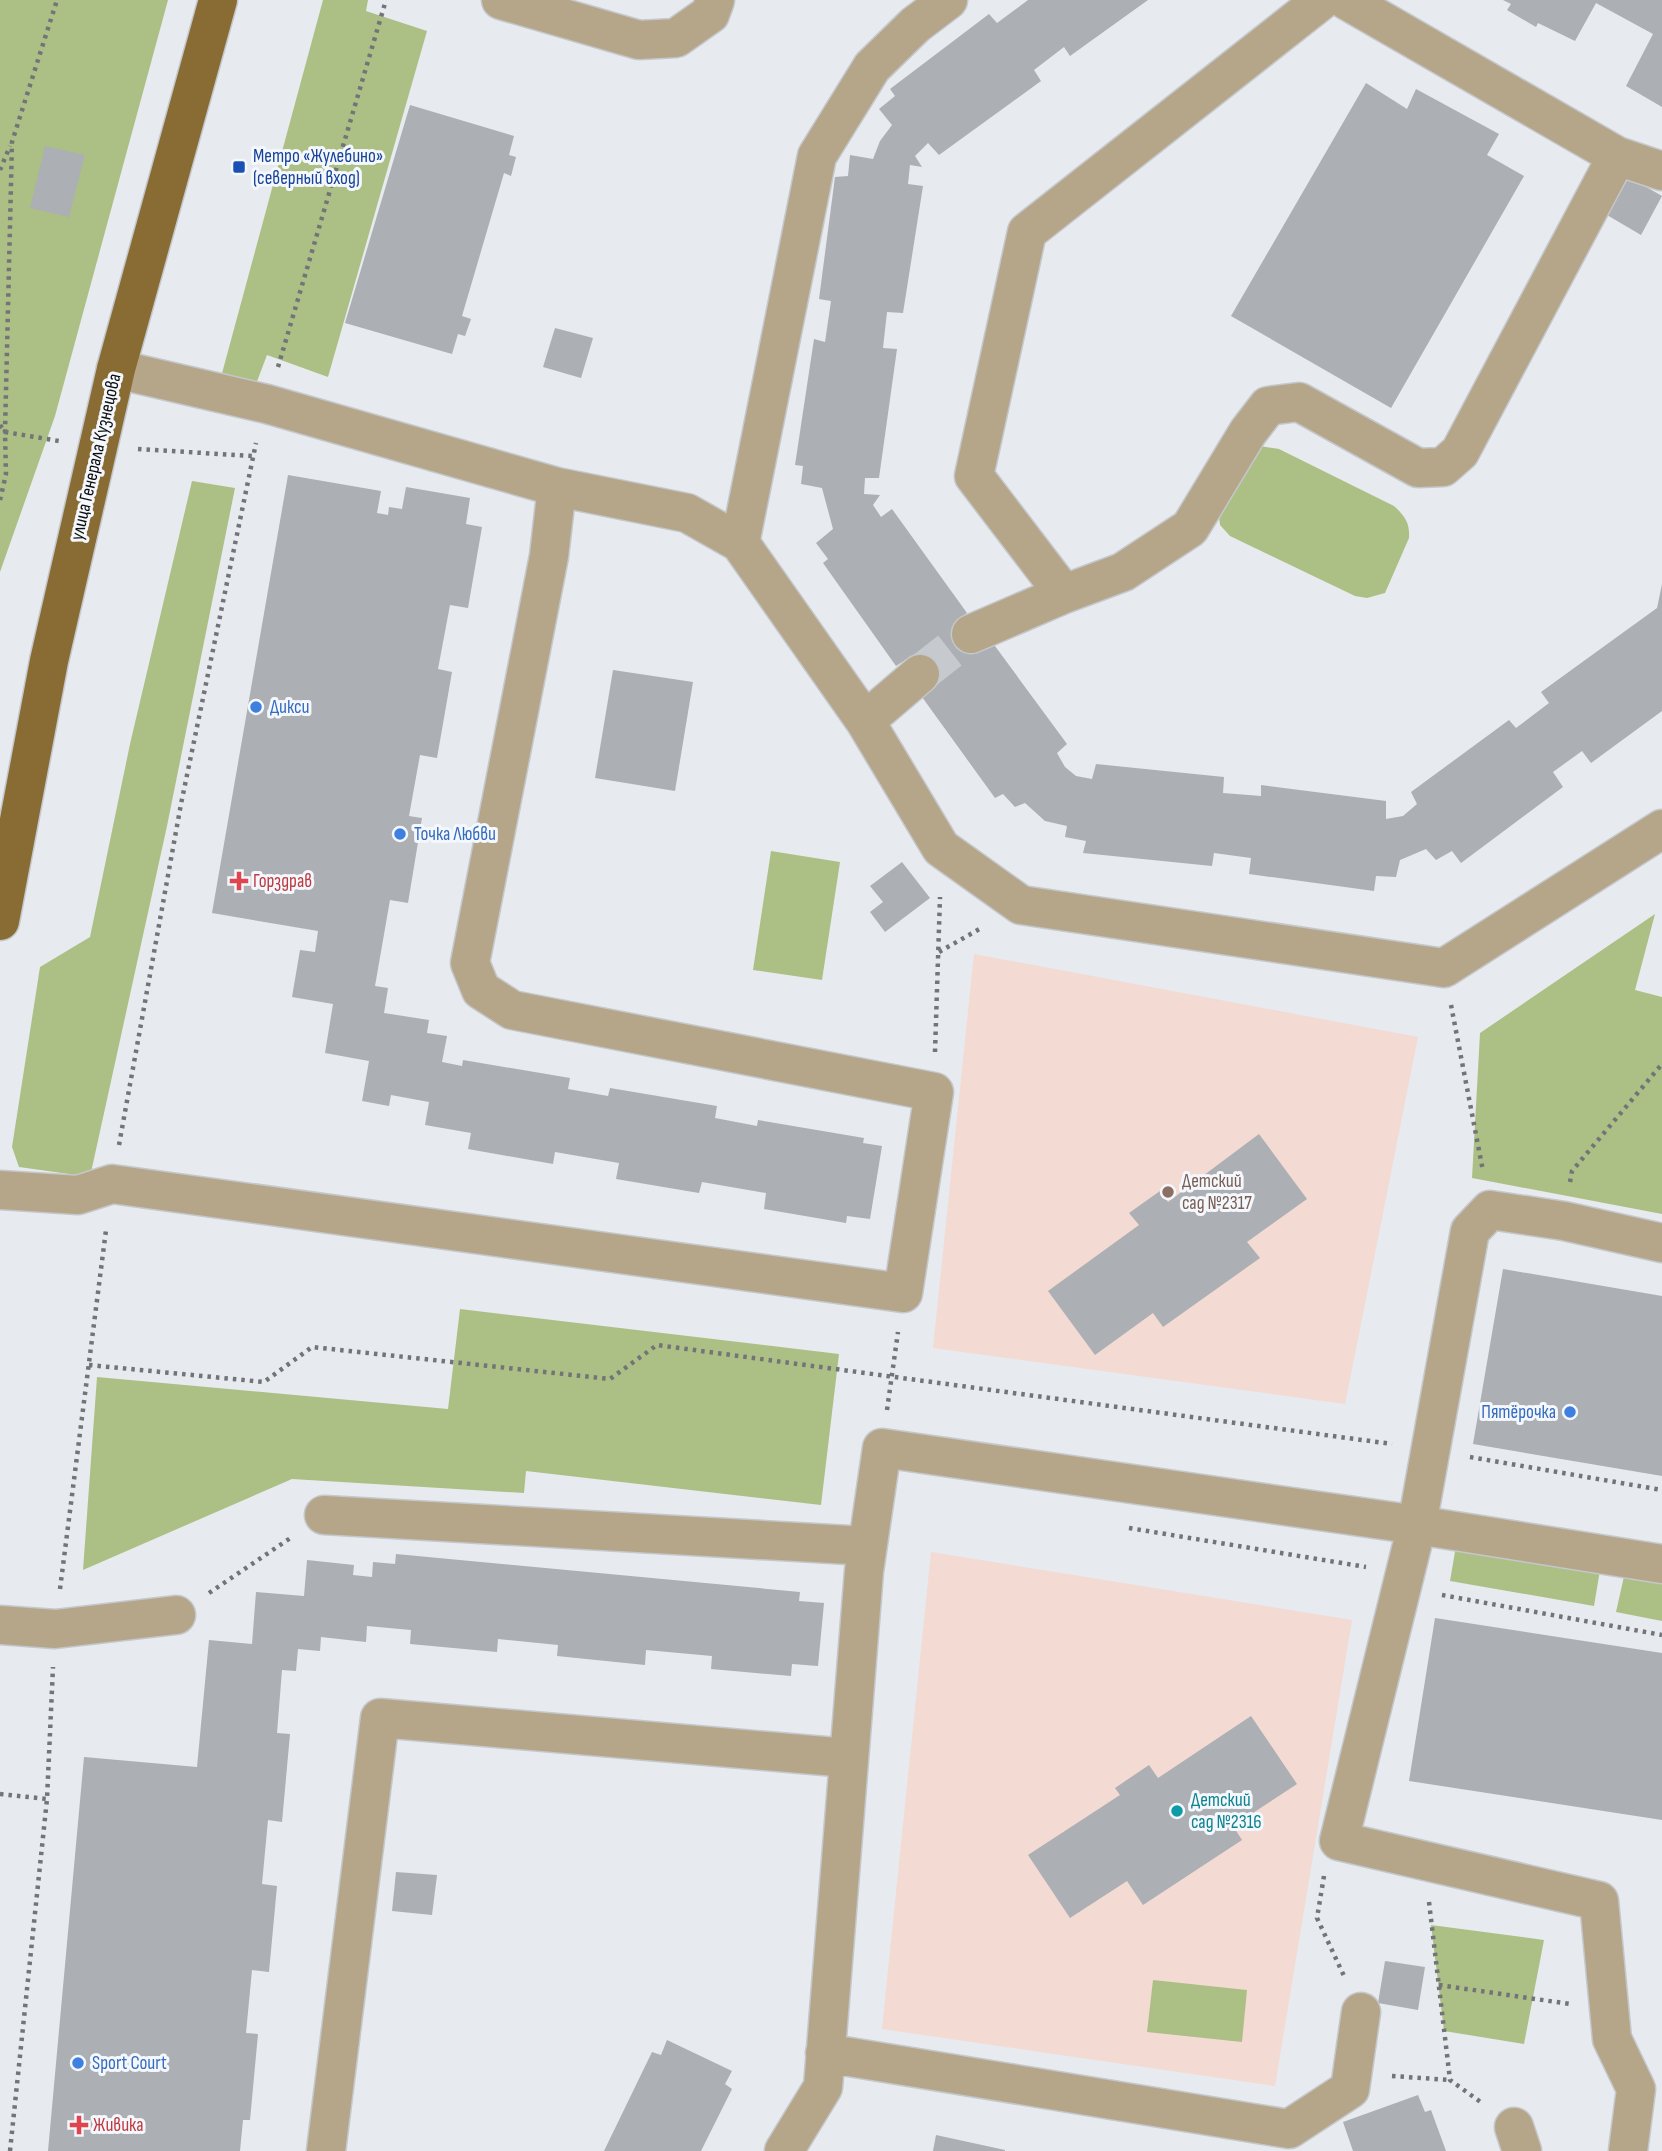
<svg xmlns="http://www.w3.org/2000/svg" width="1662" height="2151" font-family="'Sofia Sans Condensed',sans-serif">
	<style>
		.education { fill: #f3dad3 }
		.green { fill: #acc085 }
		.building { fill: #acafb3 }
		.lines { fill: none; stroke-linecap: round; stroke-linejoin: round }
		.minor-tunnel { stroke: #c6c9cd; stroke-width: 38; stroke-dasharray: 38 19; stroke-linecap: butt }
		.minor-casing { stroke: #c4c7cb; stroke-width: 41 }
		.major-casing { stroke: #c4c7cb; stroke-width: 41 }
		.path { stroke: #727477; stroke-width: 4.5; stroke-dasharray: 3.5 5; stroke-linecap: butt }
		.minor { stroke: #b6a689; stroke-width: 38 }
		.major { stroke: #896c33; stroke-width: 38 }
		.transit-dot { fill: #1a4fb4; stroke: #f4f7fc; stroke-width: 2.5 }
		.shop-dot { fill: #3f7fe0; stroke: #f4f7fc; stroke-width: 2.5 }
		.health-dot { fill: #e0444e; stroke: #f4f7fc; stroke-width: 2.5 }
		.education-dot { fill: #8d6e63; stroke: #f4f7fc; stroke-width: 2.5 }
		.culture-dot { fill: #0f9aa8; stroke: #f4f7fc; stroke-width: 2.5 }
		.labels { text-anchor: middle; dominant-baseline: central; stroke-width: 6; stroke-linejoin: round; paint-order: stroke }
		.transit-label { font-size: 19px; fill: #164399; stroke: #f4f7fc; text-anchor: start }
		.street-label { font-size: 19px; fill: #0c0d0f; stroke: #f4f7fc }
		.shop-label { font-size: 19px; fill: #366cbe; stroke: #f4f7fc; text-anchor: start }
		.health-label { font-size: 19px; fill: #be3a42; stroke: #f4f7fc; text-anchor: start }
		.education-label { font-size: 19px; fill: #785e54; stroke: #f4f7fc; text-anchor: start }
		.culture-label { font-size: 19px; fill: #0d838f; stroke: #f4f7fc; text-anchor: start }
	</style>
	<rect width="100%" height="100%" fill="#e7eaef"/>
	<path class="education" d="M974 954 1418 1037 1345 1404 933 1348Z
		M931 1552 1352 1620 1275 2086 882 2029Z"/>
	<path class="green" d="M0 0H168L55 416 0 572Z
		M323 0H368L366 11 427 31 328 377 267 355 256 384 221 377Z
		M1260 446 1279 449 1394 506C1405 516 1410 523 1409 538L1385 593 1367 598 1355 596 1230 536 1220 525 1219 517Z
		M192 481 235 488 167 826 90 1177 19 1167 12 1147 40 967 90 937 130 744Z
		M771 851 840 862 822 980 753 970Z
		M1655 914 1635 990 1662 997V1214L1472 1178 1480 1033Z
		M460 1309 839 1354 821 1505 526 1471 524 1493 292 1479 83 1570 97 1377 448 1409Z
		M1457 1540 1601 1564 1594 1606 1450 1581Z
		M1625 1572 1662 1579V1621L1616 1612Z
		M1431 1925 1544 1940 1524 2044 1444 2031Z
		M1153 1980 1247 1990 1242 2042 1147 2032Z"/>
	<path class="building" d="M1028 0H1148L1070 56 1064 47 1034 70 1041 81 939 155 928 143 915 156 922 167 910 165 908 184 923 186 903 313 887 312 883 348 897 349 879 478H865L864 494 880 495 873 505 881 517 892 509 967 613 958 620 980 651 992 642 1067 744 1057 753 1065 767 1076 776 1092 779 1096 764 1224 777 1223 793 1261 796V785L1386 801V819L1403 816 1417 804 1411 792 1509 720 1516 728 1549 703 1541 692 1657 608 1662 584V711L1591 763 1582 751 1553 772 1563 787 1461 863 1452 851 1436 860 1426 849 1400 860 1396 877 1376 876 1374 891 1249 874 1251 858 1214 853 1212 866 1083 853 1086 841 1065 837 1067 826 1045 821 1025 803 1015 807 1003 794 995 798 922 697 934 688 910 657 896 666 823 563 828 559 816 543 833 529 822 488 801 484 803 466 795 465 814 339 825 342 831 301 819 299 835 177 848 176 850 155 873 159 880 141 892 125 879 109 895 96 890 89 989 14 997 23Z
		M1503 0H1662V107L1626 86 1653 34 1596 3 1575 41 1538 23 1536 27 1507 10 1511 4Z
		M1366 83 1407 109 1416 89 1499 134 1487 155 1524 176 1391 408 1231 316Z
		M410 105 514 136 509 155 516 157 511 176 504 173 462 316 471 319 465 336 458 334 452 354 345 323Z
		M45 146 85 155 69 217 30 208Z
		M1629 177 1662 196 1641 235 1607 215Z
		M555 328 593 338 581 378 543 367Z
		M288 475 381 491 377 513 388 515 389 507 402 509 406 487 470 498 466 524 482 527 468 608 450 605 438 669 452 672 437 758 420 755 409 816 422 818 408 903 390 900 375 986 388 988 384 1013 429 1020 427 1033 447 1036 442 1062 462 1066 463 1060 570 1078 568 1089 608 1096 610 1088 717 1106 715 1118 757 1126 758 1120 864 1138 863 1143 882 1146 870 1219 847 1216 846 1223 764 1209 766 1193 702 1182 699 1193 616 1179 619 1163 555 1152 553 1164 468 1149 471 1133 425 1125 429 1102 391 1095 389 1106 362 1101 369 1061 325 1053 333 1004 292 997 300 950 315 952 318 931 212 913Z
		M613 670 693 682 675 791 595 778Z
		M902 862 930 898 885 932 870 912 883 902 870 886Z
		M1259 1134 1307 1199 1247 1242 1260 1258 1163 1327 1153 1313 1095 1355 1048 1291 1139 1225 1129 1213 1160 1191 1168 1202Z
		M1503 1269 1662 1296V1476L1473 1444Z
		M396 1554 800 1592 799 1601 824 1603 818 1666 792 1664 791 1676 711 1669 712 1656 646 1650 645 1665 557 1656 558 1645 498 1639 497 1652 410 1644 411 1630 367 1626 366 1642 321 1637 320 1651 298 1649 296 1671 282 1670 277 1733 290 1734 282 1822 268 1820 262 1884 277 1886 269 1972 252 1970 246 2033 258 2034 250 2120H243L240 2151H48L84 1757 197 1767 209 1640 252 1644 256 1592 304 1596 307 1560 354 1565 353 1575 372 1577 373 1562 395 1564Z
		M1435 1618 1662 1653V1820L1409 1781Z
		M1251 1716 1297 1784 1233 1826 1242 1840 1143 1905 1127 1881 1070 1918 1028 1855 1120 1795 1115 1788 1149 1765 1158 1778Z
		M396 1872 437 1875 432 1915 392 1911Z
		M1385 1961 1425 1967 1418 2010 1378 2003Z
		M667 2040 732 2071 725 2084 732 2089 701 2151H604L652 2052 661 2055Z
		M1418 2095 1425 2112 1431 2110 1446 2151H1353L1343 2122Z
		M936 2135 1005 2150V2151H933Z"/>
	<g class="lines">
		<path class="minor-tunnel" d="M920 674 971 634"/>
		<g class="minor-casing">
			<path id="minor" d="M501 0 639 40 676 38 710 14 715 0
				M1322 0 1027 232 974 476 1064 594 1123 572 1190 528 1248 432 1268 406 1299 402 1418 468 1443 467 1460 452 1617 156
				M1346 0 1617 156 1662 171
				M116 369 267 404 557 487 687 513 740 543 865 721 941 848 1021 905 1444 968 1662 829
				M740 543 817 156 872 67 915 25 948 0
				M971 634 1064 594
				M865 721 920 674
				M0 1190 78 1195 112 1184 903 1293 934 1092 512 1010 481 990 470 963 549 556 557 487
				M324 1515 867 1546
				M0 1625 55 1629 176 1615
				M825 2053 1289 2129 1350 2089 1361 2012
				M1514 2127 1522 2151
				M326 2151 380 1718 848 1758
				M784 2151 823 2087 864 1571 882 1448 1417 1525 1662 1564
				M1628 2151 1636 2089 1612 2039 1599 1901 1339 1841 1417 1525 1470 1231 1490 1210 1564 1221 1662 1243"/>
		</g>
		<g class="major-casing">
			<path id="major" d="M0 921 49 661 116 369 218 0"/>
		</g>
		<path class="path" d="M0 170 10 146
			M278 367 386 0
			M0 425 5 432 59 441
			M138 449 252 456
			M0 500 6 474 5 432 12 142 57 0
			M939 952 983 927
			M1451 1005 1483 1171
			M935 1052 940 897
			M119 1145 181 804 256 443
			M1570 1182 1572 1171 1662 1064
			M89 1365 264 1382 312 1347 610 1379 657 1345 1392 1444
			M887 1410 898 1332
			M1470 1457 1662 1490
			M1129 1528 1366 1567
			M60 1589 106 1230
			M209 1593 292 1537
			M1442 1595 1662 1635
			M0 1794 47 1799
			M1324 1876 1317 1918 1344 1976
			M1429 1902 1450 2080 1482 2103
			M1439 1985 1570 2004
			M1392 2076 1450 2080
			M10 2151 47 1799 53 1667"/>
		<use href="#minor" class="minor"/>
		<use href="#major" class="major"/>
	</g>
	<rect class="transit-dot" x="232" y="160" width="14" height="14" rx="3.5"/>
	<g class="shop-dot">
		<circle cx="256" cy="707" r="7"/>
		<circle cx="400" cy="834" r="7"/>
		<circle cx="1570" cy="1412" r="7"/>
		<circle cx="78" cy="2063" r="7"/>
	</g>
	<g class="health-dot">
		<path d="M235.5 870.5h7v7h7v7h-7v7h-7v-7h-7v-7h7z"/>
		<path d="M75.5 2114.5h7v7h7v7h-7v7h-7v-7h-7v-7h7z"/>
	</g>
	<circle class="education-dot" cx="1168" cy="1192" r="7"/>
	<circle class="culture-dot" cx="1177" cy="1811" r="7"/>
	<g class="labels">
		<g class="transit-label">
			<text x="253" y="156">Метро «Жулебино»<tspan x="253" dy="22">(северный вход)</tspan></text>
		</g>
		<g class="street-label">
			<text transform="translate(96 457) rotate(-77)">улица Генерала Кузнецова</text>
		</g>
		<g class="shop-label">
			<text x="270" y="707">Дикси</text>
			<text x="414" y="834">Точка Любви</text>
			<text x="1556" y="1412" text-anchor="end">Пятёрочка</text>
			<text x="92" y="2063">Sport Court</text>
		</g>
		<g class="health-label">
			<text x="253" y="881">Горздрав</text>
			<text x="93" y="2125">Живика</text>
		</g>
		<g class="education-label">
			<text x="1182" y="1181">Детский<tspan x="1182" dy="22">сад №2317</tspan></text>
		</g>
		<g class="culture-label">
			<text x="1191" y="1800">Детский<tspan x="1191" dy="22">сад №2316</tspan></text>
		</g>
	</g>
</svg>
